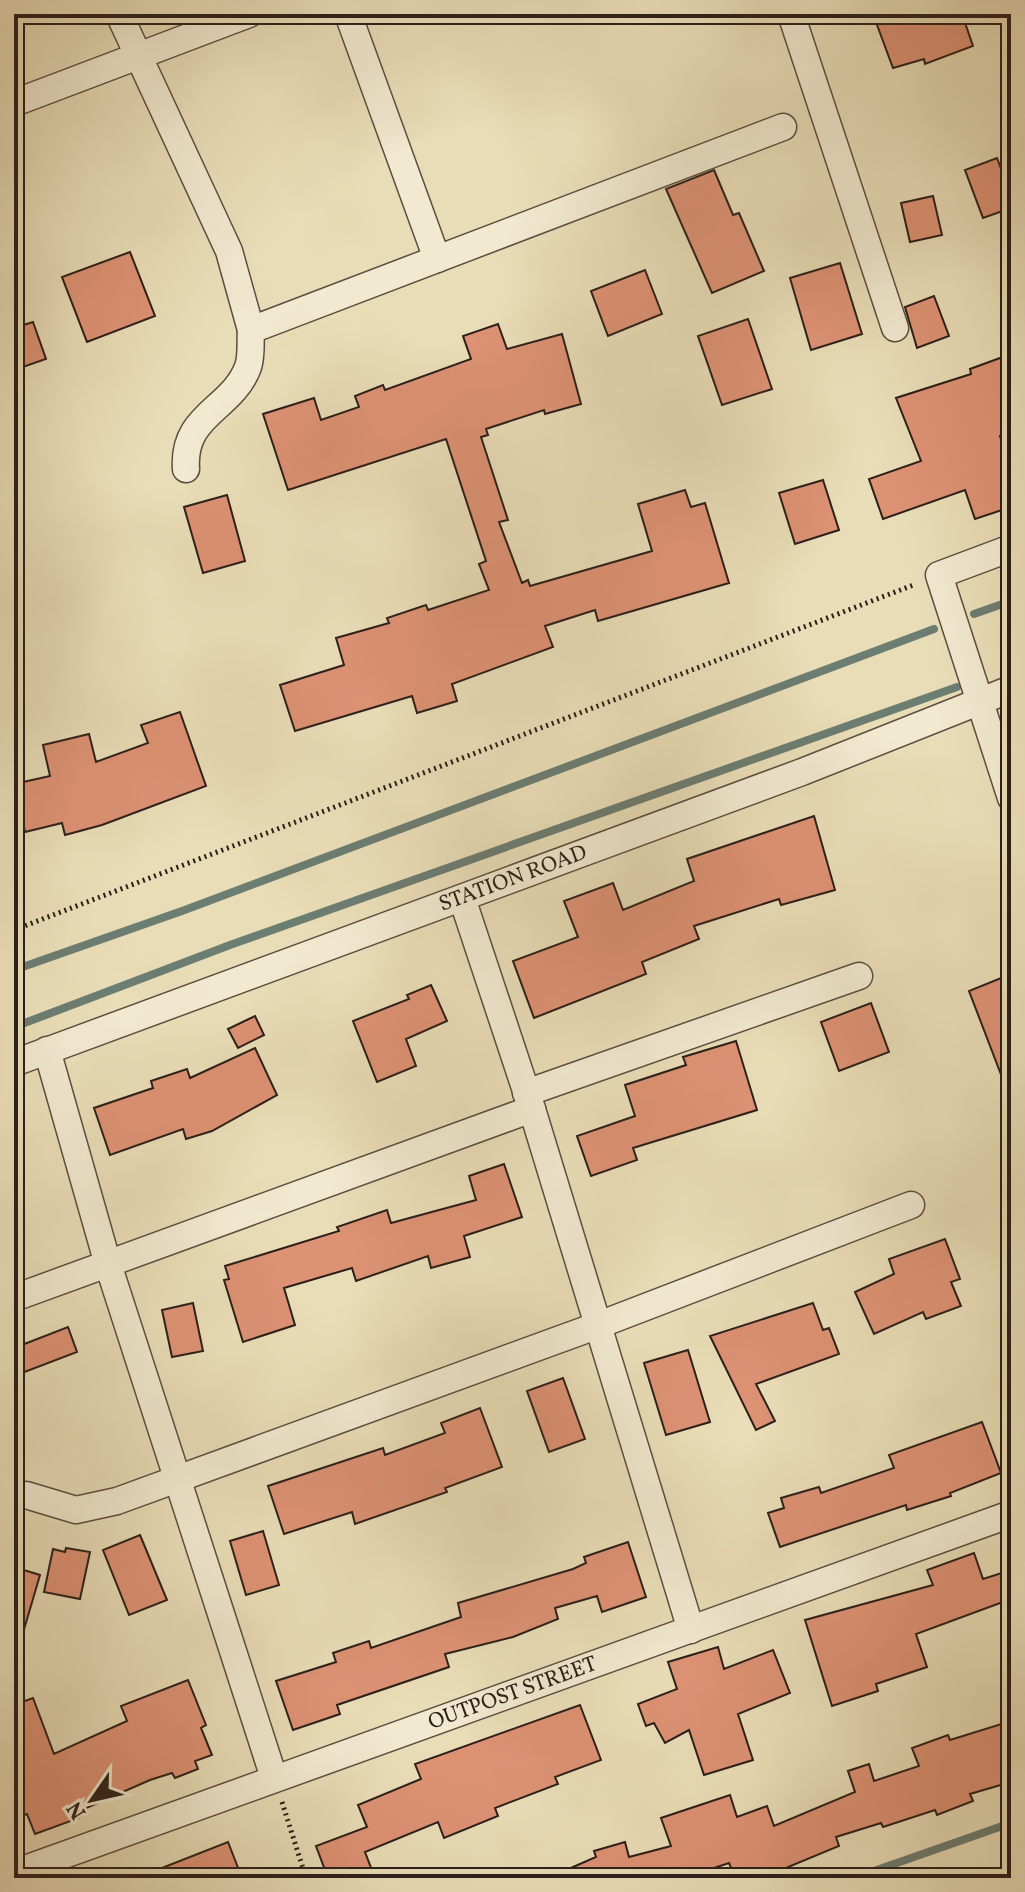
<svg xmlns="http://www.w3.org/2000/svg" width="1025" height="1892" font-family="Vollkorn,serif">
	<style>
		.lines { fill: none; stroke-linecap: round; stroke-linejoin: round }
		.stream { stroke: #6c7d72; stroke-width: 8 }
		.building { fill: #dd9274; stroke: #2c1f1a; stroke-width: 2 }
		.minor-casing { stroke: #5b4e41; stroke-width: 29 }
		.path { stroke: #2c1f1a; stroke-width: 5; stroke-dasharray: 2 4; stroke-linecap: butt }
		.minor { stroke: #f1e9d0; stroke-width: 26 }
		.labels { text-anchor: middle; dominant-baseline: central; stroke-width: 6; stroke-linejoin: round; paint-order: stroke }
		.street-label { font-size: 22px; fill: #2c1f1a; stroke: #f1e9d0 }
	</style>
	<rect width="100%" height="100%" fill="#e9ddb7"/>
	<filter id="stains"><feTurbulence type="fractalNoise" baseFrequency=".0025" numOctaves="4"/><feColorMatrix values="0 0 0 0 .2 0 0 0 0 .09 0 0 0 0 .02 0 0 0 .5 -.17"/></filter>
	<radialGradient id="worn" r=".72"><stop offset=".6" stop-color="#630" stop-opacity="0"/><stop offset="1" stop-color="#630" stop-opacity=".3"/></radialGradient>
	<g class="lines">
		<path class="stream" d="M974 614 1011 601
			M14 970 182 911 934 629
			M14 1027 230 945 957 687
			M854 1878 1011 1823"/>
	</g>
	<path class="building" d="M873 14H962L973 46 925 64 924 59 893 68Z
		M997 158 1011 195V208L983 218 965 170Z
		M714 170 733 215 739 213 764 271 712 293 666 189Z
		M933 196 942 235 910 242 901 203Z
		M130 252 155 316 87 342 62 277Z
		M840 263 862 334 811 350 790 278Z
		M645 270 662 314 608 336 591 291Z
		M934 296 949 336 917 348 905 307Z
		M748 319 772 389 722 405 698 336Z
		M33 322 46 359 14 370V328Z
		M498 324 507 349 562 334 581 404 545 414 544 410 486 429 488 435 481 437 508 520 499 522 522 583 528 580 530 586 652 551 638 504 685 490 691 507 705 503 729 583 598 621 595 610 545 626 553 647 452 684 457 701 417 713 412 696 295 731 280 685 344 665 336 638 389 623 387 618 426 605 428 610 489 590 479 564 486 561 446 439 288 490 263 414 314 398 321 420 359 407 355 396 383 385 385 390 471 359 463 336Z
		M1011 354V433L1000 436 1011 469V507L975 519 965 490 883 519 869 479 921 461 896 398 971 374 970 369Z
		M823 480 839 530 795 544 779 493Z
		M227 495 245 561 203 573 184 507Z
		M180 712 206 786 102 825 65 835 62 823 25 832 14 784 50 776 43 745 89 734 96 762 148 743 141 725Z
		M814 816 835 890 781 905 779 899 694 926 699 939 642 962 646 974 534 1018 513 961 578 937 564 901 613 883 623 910 694 881 687 859Z
		M1011 974V1098H1010L969 991Z
		M431 985 447 1021 406 1039 416 1066 377 1082 353 1021 409 999 407 995Z
		M871 1003 889 1052 839 1071 821 1022Z
		M255 1016 264 1035 238 1048 228 1029Z
		M736 1041 757 1110 633 1148 637 1160 591 1176 577 1136 635 1116 625 1085 686 1065 683 1057Z
		M255 1048 277 1095 212 1131 186 1139 183 1129 110 1155 94 1108 153 1088 151 1081 187 1069 190 1078Z
		M504 1164 522 1217 464 1236 470 1257 431 1268 428 1256 356 1281 352 1268 284 1288 295 1325 243 1342 224 1280 229 1279 225 1266 339 1231 337 1227 387 1210 391 1223 476 1200 469 1176Z
		M945 1239 960 1279 951 1282 961 1306 926 1319 923 1312 874 1334 855 1292 894 1274 889 1259Z
		M193 1303 203 1351 172 1357 162 1310Z
		M813 1303 823 1330 829 1328 839 1354 756 1384 775 1421 756 1430 710 1336Z
		M68 1327 77 1352 14 1376V1348Z
		M688 1350 710 1422 666 1435 644 1363Z
		M563 1378 585 1439 549 1452 527 1391Z
		M480 1408 502 1467 445 1488 447 1492 355 1524 352 1512 284 1534 268 1486 383 1448 385 1455 445 1433 441 1423Z
		M982 1422 1001 1473 950 1493 951 1496 907 1510 906 1505 780 1547 768 1513 784 1508 781 1498 819 1487 821 1493 894 1468 889 1455Z
		M263 1531 279 1585 246 1595 230 1541Z
		M140 1535 167 1600 129 1615 103 1550Z
		M628 1542 646 1597 602 1612 597 1596 555 1608 558 1619 513 1637 445 1654 449 1667 337 1705 340 1714 293 1730 276 1681 336 1662 333 1653 369 1641 371 1648 461 1617 458 1603 573 1569 586 1563 584 1557Z
		M66 1548 90 1552 80 1599 44 1592 53 1549 65 1552Z
		M974 1553 983 1579 1011 1570V1599L916 1634 927 1667 876 1684 878 1691 832 1706 805 1620 933 1585 927 1570Z
		M14 1567 40 1575 20 1643 14 1642Z
		M718 1647 724 1669 773 1650 790 1693 738 1714 753 1760 704 1775 689 1730 665 1743 654 1723 646 1726 638 1704 677 1689 668 1662Z
		M188 1680 206 1725 201 1728 212 1755 195 1761 198 1769 175 1778 172 1773 150 1780 77 1812 79 1818 35 1834 27 1814 14 1819V1705L33 1698 54 1754 127 1721 121 1706Z
		M580 1705 601 1760 555 1777 558 1784 495 1808 498 1816 444 1838 438 1822 365 1852 375 1878H328L316 1846 367 1827 358 1805 421 1779 415 1764Z
		M1011 1721V1782L970 1794 973 1801 937 1815 935 1810 883 1827 881 1823 836 1837 839 1846 788 1867 791 1874 778 1878H735L729 1863 684 1878 678 1868 642 1878H548L596 1857 594 1851 625 1842 629 1857 671 1846 661 1818 730 1795 737 1817 767 1806 774 1826 855 1792 848 1771 869 1764 874 1781 919 1766 912 1748 948 1735 950 1740Z
		M228 1842 242 1878H139V1877Z"/>
	<g class="lines">
		<g class="minor-casing">
			<g id="minor">
				<path d="M119 14 229 251 251 330"/>
				<path d="M348 14 437 259"/>
				<path d="M791 14 895 328"/>
				<path d="M14 103 249 14"/>
				<path d="M186 469C182 414 232 410 248 367 252 356 250 341 251 330L783 127"/>
				<path d="M1011 548 939 575 1011 798"/>
				<path d="M462 898 532 1109 691 1630"/>
				<path d="M47 1050 107 1261 274 1778"/>
				<path id="s1" d="M14 1063 802 772 1011 689"/>
				<path d="M526 1093 859 976"/>
				<path d="M14 1298 532 1109"/>
				<path d="M26 1495 76 1510 117 1501 596 1326 911 1205"/>
				<path id="s2" d="M14 1873 1011 1514"/>
			</g>
		</g>
		<path class="path" d="M14 930 916 584
			M282 1802 306 1878"/>
		<use href="#minor" class="minor"/>
	</g>
	<g class="labels">
		<g class="street-label">
			<text stroke="none"><textPath href="#s1" startOffset="532">STATION ROAD</textPath></text>
			<text stroke="none"><textPath href="#s2" startOffset="530">OUTPOST STREET</textPath></text>
		</g>
	</g>
	<rect width="1025" height="1892" fill="none" stroke="#e9ddb7" stroke-width="48"/>
	<rect x="16" y="16" width="993" height="1860" fill="none" stroke="#2c1f1a" stroke-width="4"/>
	<rect x="24" y="24" width="977" height="1844" fill="none" stroke="#2c1f1a" stroke-width="2"/>
	<g transform="translate(92 1800) rotate(236)" stroke="#f1e9d0" stroke-width="6" paint-order="stroke">
	<path d="M0-6L14 30L0 20L-14 30Z" fill="#2c1f1a"/>
	<text y="-12" font-size="22" font-weight="bold" text-anchor="middle" fill="#2c1f1a">N</text>
	</g>
	<rect width="100%" height="100%" filter="url(#stains)"/>
	<rect width="100%" height="100%" fill="url(#worn)"/>
</svg>
